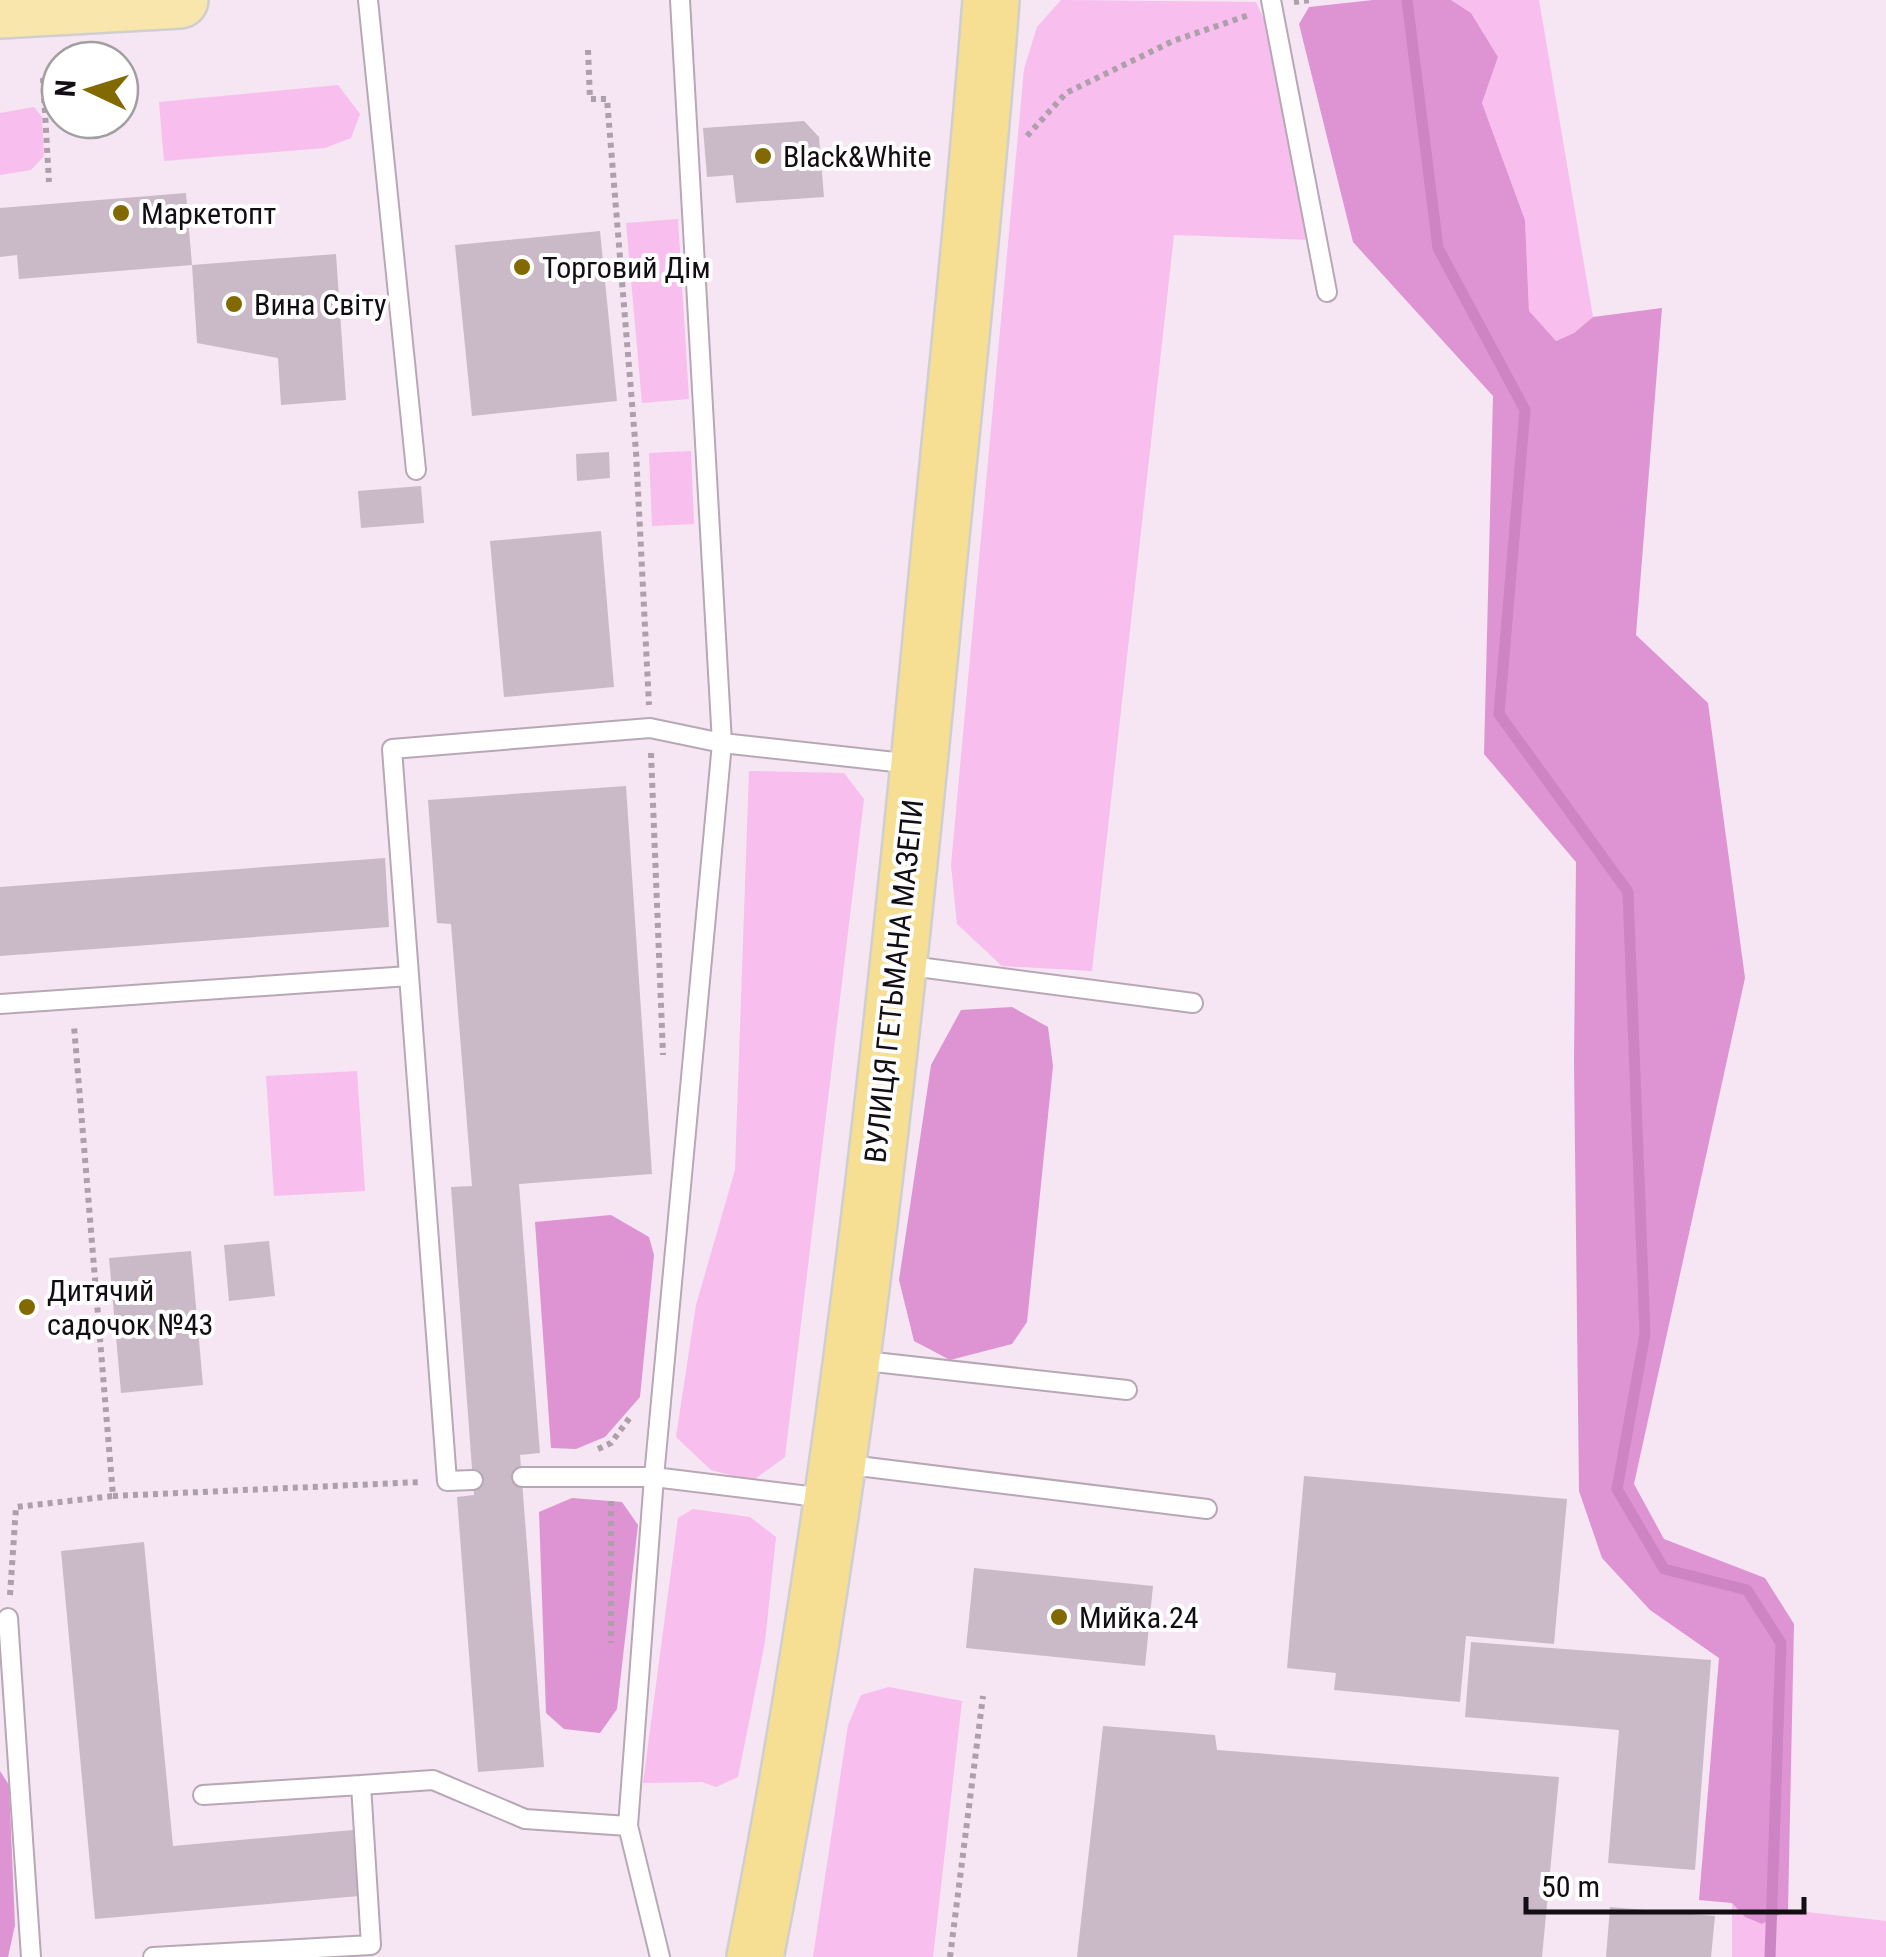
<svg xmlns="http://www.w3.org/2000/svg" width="1886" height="1957" font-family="'Roboto Condensed',sans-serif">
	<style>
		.green { fill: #f7beee }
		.forest { fill: #de93d3 }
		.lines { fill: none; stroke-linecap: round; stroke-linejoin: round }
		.stream { stroke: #cd84c3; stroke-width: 11 }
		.building { fill: #cab9c7 }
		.service-casing { stroke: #b8a8b5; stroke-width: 22 }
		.primary-casing { stroke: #d0cfd0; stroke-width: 60 }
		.trunk-casing { stroke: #d0cfd0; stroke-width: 60 }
		.path { stroke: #ada0ab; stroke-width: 6; stroke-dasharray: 5 5; stroke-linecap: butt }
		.service { stroke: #fff; stroke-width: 18 }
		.primary { stroke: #f8e6ad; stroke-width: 55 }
		.trunk { stroke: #f6de92; stroke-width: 55 }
		.poi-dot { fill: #826901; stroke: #fff; stroke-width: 4 }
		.labels { text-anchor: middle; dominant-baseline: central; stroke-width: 8; stroke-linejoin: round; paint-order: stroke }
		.poi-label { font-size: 30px; fill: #130e13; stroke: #fff; text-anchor: start }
		.street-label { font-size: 30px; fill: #130e13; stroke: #fff }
	</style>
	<rect width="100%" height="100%" fill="#f6e5f3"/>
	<path class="green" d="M1061 0 1256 2 1266 24 1312 240 1174 235 1092 971 1002 966 957 924 951 865 1024 69 1037 27Z
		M1451 0H1539L1593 317 1574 333 1556 341 1529 312 1525 220 1482 103 1498 57 1471 13Z
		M338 85 360 114 351 138 325 148 164 161 159 102Z
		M34 107 42 117 44 156 31 170 0 175V113Z
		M678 219 689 399 642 403 626 223Z
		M691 451 694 524 652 526 649 453Z
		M749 771 844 773 864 799 785 1457 752 1481 711 1470 676 1437 696 1305 735 1170Z
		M357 1071 365 1191 274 1196 266 1076Z
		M693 1509 750 1517 776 1537 765 1642 738 1777 716 1787 702 1782 643 1783 678 1518Z
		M889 1687 962 1701 933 1957H813L848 1725 861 1695Z
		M1732 1903 1745 1917 1762 1924 1788 1910 1886 1921V1957H1732Z"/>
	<path class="forest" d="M1373 0H1451L1471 13 1498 57 1482 103 1525 220 1529 311 1556 341 1574 333 1593 317 1662 308 1636 635 1708 703 1745 978 1634 1484 1664 1539 1765 1578 1794 1624 1788 1910 1762 1924 1745 1917 1732 1903 1699 1900 1719 1658 1650 1610 1602 1558 1579 1491 1574 1062 1576 862 1484 754 1493 396 1353 242 1299 24 1309 7Z
		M1012 1007 1048 1027 1053 1066 1027 1322 1012 1344 950 1360 914 1341 899 1280 931 1065 961 1010Z
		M611 1215 649 1237 654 1255 640 1397 605 1437 576 1449 551 1448 535 1222Z
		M572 1498 622 1502 638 1525 617 1709 600 1733 564 1729 546 1713 539 1512Z
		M0 1771 9 1785 15 1925 8 1957H0Z"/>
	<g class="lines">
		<path class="stream" d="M1407 0 1438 248 1525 410 1499 714 1628 892 1645 1334 1617 1489 1664 1569 1747 1590 1781 1643 1770 1957"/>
	</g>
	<path class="building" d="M804 121 819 137 824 197 736 203 733 175 707 177 703 128Z
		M186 193 192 265 19 279 17 255 0 257V208Z
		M600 231 617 401 472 416 455 245Z
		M336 254 346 400 281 405 278 358 197 343 192 265Z
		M609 452 610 478 577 481 576 454Z
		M421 486 424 523 361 528 358 491Z
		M601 531 614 687 504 697 490 541Z
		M626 786 652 1174 519 1184 540 1453 520 1455 544 1767 478 1772 457 1497 474 1495 451 1187 472 1186 451 924 437 923 428 800Z
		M385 858 389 927 0 956V887Z
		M269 1241 275 1296 229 1301 224 1245Z
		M191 1251 203 1385 121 1393 109 1258Z
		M1304 1476 1567 1499 1554 1644 1466 1636 1460 1702 1334 1690 1336 1673 1287 1668Z
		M144 1542 173 1846 353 1830 359 1896 95 1919 61 1551Z
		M974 1568 1153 1586 1145 1666 966 1648Z
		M1471 1642 1711 1660 1695 1870 1608 1863 1619 1730 1465 1717Z
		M1103 1726 1215 1735 1217 1750 1559 1777 1542 1957H1077Z
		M1610 1907 1715 1916 1711 1957H1606Z"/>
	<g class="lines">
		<g class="service-casing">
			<path id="service" d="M368 0 416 470
				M1271 0 1327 292
				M903 965 1193 1003
				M0 1004 409 976
				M856 1360 1127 1390
				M842 1464 1207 1509
				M522 1477H654L825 1498
				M473 1480 447 1481 392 749 650 728 722 743 913 764
				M8 1618 31 1957
				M361 1785 433 1780 525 1819 628 1826
				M153 1957 371 1945 361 1785 203 1795
				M660 1957 628 1826 654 1477 722 743 680 0"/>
		</g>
		<g class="primary-casing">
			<path id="primary" d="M0 10 180 0"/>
		</g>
		<g class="trunk-casing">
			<path id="trunk" d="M755 1957C840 1526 888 1088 930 651 950 434 975 217 991 0"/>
		</g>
		<path class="path" d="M1294 2 1311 0
			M588 50 590 99H607L636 452 649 705
			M43 78 49 182
			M1027 136 1066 93 1173 41 1249 15
			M651 753 663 1055
			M598 1449 611 1443 631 1416
			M113 1496 421 1482
			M611 1501V1643
			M10 1595 16 1507 113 1496 74 1026
			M950 1957 983 1696"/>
		<use href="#service" class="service"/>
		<use href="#primary" class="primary"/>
		<use href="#trunk" class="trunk"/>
	</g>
	<g class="poi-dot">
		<circle cx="763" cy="156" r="10"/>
		<circle cx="121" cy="213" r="10"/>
		<circle cx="522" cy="267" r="10"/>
		<circle cx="234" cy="304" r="10"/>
		<circle cx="27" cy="1307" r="10"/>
		<circle cx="1059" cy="1617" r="10"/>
	</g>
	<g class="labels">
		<g class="poi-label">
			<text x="783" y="156">Black&amp;White</text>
			<text x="141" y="213">Маркетопт</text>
			<text x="542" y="267">Торговий Дім</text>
			<text x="254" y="304">Вина Світу</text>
			<text x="47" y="1290">Дитячий<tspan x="47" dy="34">садочок №43</tspan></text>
			<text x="1079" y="1617">Мийка.24</text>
		</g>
		<g class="street-label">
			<text transform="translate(894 981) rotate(-84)">ВУЛИЦЯ ГЕТЬМАНА МАЗЕПИ</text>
		</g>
	</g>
	<g transform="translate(90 90) rotate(274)"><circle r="48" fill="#ffffff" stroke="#a19fa1" stroke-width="2.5"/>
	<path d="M0-8L18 38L0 25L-18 38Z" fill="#826901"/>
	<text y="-15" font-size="28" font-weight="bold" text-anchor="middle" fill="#130e13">N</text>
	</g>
	<path d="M1526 1897v15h278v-15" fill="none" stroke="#130e13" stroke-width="5"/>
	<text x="1541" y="1897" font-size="30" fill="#130e13" stroke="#ffffff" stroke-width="8" paint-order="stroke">50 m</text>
</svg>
